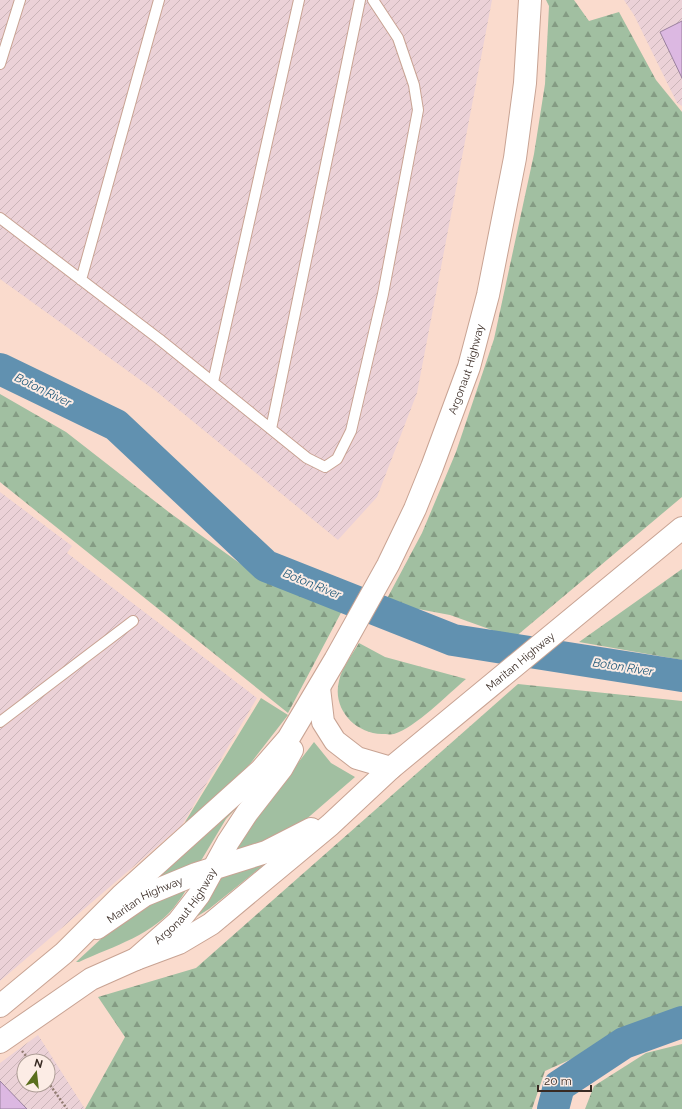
<svg xmlns="http://www.w3.org/2000/svg" width="682" height="1109" font-family="Raleway,sans-serif">
	<style>
		.industrial { fill: url(#industrial-furrows); fill-rule: evenodd }
		.grass { fill: #a1bfa1 }
		.forest { fill: url(#forest-firs) }
		.lines { fill: none; stroke-linecap: round; stroke-linejoin: round }
		.river { stroke: #6191b0; stroke-width: 32 }
		.building { fill: #dcb8e2; stroke: #9a819e }
		.lane-casing { stroke: #c8a393; stroke-width: 12 }
		.secondary-casing { stroke: #c8a393; stroke-width: 24 }
		.primary-casing { stroke: #c8a393; stroke-width: 24 }
		.path { stroke: #937d73; stroke-width: 2.5; stroke-dasharray: 2 2; stroke-linecap: butt }
		.lane { stroke: #fff; stroke-width: 10 }
		.secondary { stroke: #fff; stroke-width: 22 }
		.primary { stroke: #fff; stroke-width: 22 }
		.labels { text-anchor: middle; dominant-baseline: central; stroke-width: 4; stroke-linejoin: round; paint-order: stroke }
		.street-label { font-size: 11px; fill: #382a23; stroke: #fcece5 }
		.water-label { font-size: 12px; font-style: italic; fill: #1e5979; stroke: #fcece5 }
	</style>
	<defs>
		<pattern id="industrial-furrows" width="10" height="10" patternUnits="userSpaceOnUse"><rect width="10" height="10" fill="#ebd1d7"/><path d="M-1 1l2-2M0 10L10 0M9 11l2-2" fill="none" stroke="#cab4b8"/></pattern>
		<pattern id="forest-firs" width="22" height="20" patternUnits="userSpaceOnUse"><rect width="22" height="20" fill="#a1bfa1"/><path d="M5 1l3.5 6h-7zM16 11l3.5 6h-7z" fill="#849b83"/></pattern>
	</defs>
	<rect width="100%" height="100%" fill="#fadbcd"/>
	<path class="industrial" d="M0 0H492L417 393 377 497 338 540 157 392 0 279Z
		M624 0H682V106L677 103 634 15Z
		M0 492 72 546 67 553 257 698 182 825 0 981Z
		M38 1035 85 1109H0V1063ZM24 1061H48V1085H24Z"/>
	<path class="grass" d="M261 698 288 715 250 764 191 820 185 822Z
		M314 742 331 763 355 777 303 822 272 840 229 853Z
		M247 797 226 819 199 864 140 887Z
		M286 847 209 909 180 927 218 874Z
		M191 881C187 888 183 896 178 902 155 935 113 946 79 962H76L129 913Z"/>
	<path class="forest" d="M546 0H574L589 21 619 12 656 80 682 112V497L514 638 450 615 418 609 382 608 422 533 456 452 494 339 534 154 545 84 549 6Z
		M0 394 66 432 170 513 245 567 343 609 288 713 0 482Z
		M682 569V660L579 642Z
		M359 643 385 657 466 679C448 694 415 728 394 734 390 735 385 734 382 734 354 733 332 708 339 681 342 667 352 655 359 643Z
		M518 684 682 701V1009L545 1071 532 1109H85L125 1037 98 997 196 968Z
		M682 1044V1109H585L594 1086 646 1053Z"/>
	<g class="lines">
		<path class="river" d="M0 369 116 425 266 566 453 640 682 676
			M553 1109 559 1086 624 1043 682 1022"/>
	</g>
	<path class="building" d="M682 21V78L660 32Z
		M0 1081 27 1109H0Z"/>
	<g class="lines">
		<g class="lane-casing">
			<path id="lane" d="M0 64 20 0
				M0 218 159 339 307 458 325 467 337 459 351 431 383 294 418 110 414 85 398 38 373 0
				M81 280 159 0
				M213 382 299 0
				M271 429 360 0
				M0 722 133 621"/>
		</g>
		<g class="secondary-casing">
			<g id="secondary">
				<path id="s1" d="M97 928 145 895 196 874 266 852 311 829"/>
				<path id="s2" d="M136 959 179 943 211 924 330 825 391 768 682 528"/>
			</g>
		</g>
		<g class="primary-casing">
			<g id="primary">
				<path d="M319 688 323 722 335 741 357 758 391 768"/>
				<path id="s3" d="M0 1006 64 953 121 896 261 770 288 739 335 660 388 565 415 509 432 467 469 367 488 295 515 158 525 83 530 0"/>
				<path id="s4" d="M0 1042 91 979 136 959 178 922 199 895 228 842 247 813 282 768 292 750"/>
			</g>
		</g>
		<path class="path" d="M22 1051 30 1061
			M48 1082 67 1109"/>
		<use href="#lane" class="lane"/>
		<use href="#secondary" class="secondary"/>
		<use href="#primary" class="primary"/>
	</g>
	<g class="labels">
		<g class="street-label">
			<text stroke="none"><textPath href="#s3" startOffset="805">Argonaut Highway</textPath></text>
			<text stroke="none"><textPath href="#s2" startOffset="489">Maritan Highway</textPath></text>
			<text stroke="none"><textPath href="#s1" startOffset="56">Maritan Highway</textPath></text>
			<text stroke="none"><textPath href="#s4" startOffset="233">Argonaut Highway</textPath></text>
		</g>
		<g class="water-label">
			<text transform="translate(43 390) rotate(26)">Boton River</text>
			<text transform="translate(312 584) rotate(22)">Boton River</text>
			<text transform="translate(623 667) rotate(9)">Boton River</text>
		</g>
	</g>
	<g transform="translate(36 1073) rotate(15)"><circle r="19" fill="#fcece5" stroke="#ae9e97"/>
	<path d="M0-3L7 15L0 10L-7 15Z" fill="#5a6e1c"/>
	<text y="-6" font-size="11" font-weight="bold" text-anchor="middle" fill="#382a23">N</text>
	</g>
	<path d="M538 1085v6h53v-6" fill="none" stroke="#382a23" stroke-width="2"/>
	<text x="544" y="1085" font-size="12" fill="#382a23" stroke="#fcece5" stroke-width="3" paint-order="stroke">20 m</text>
</svg>
